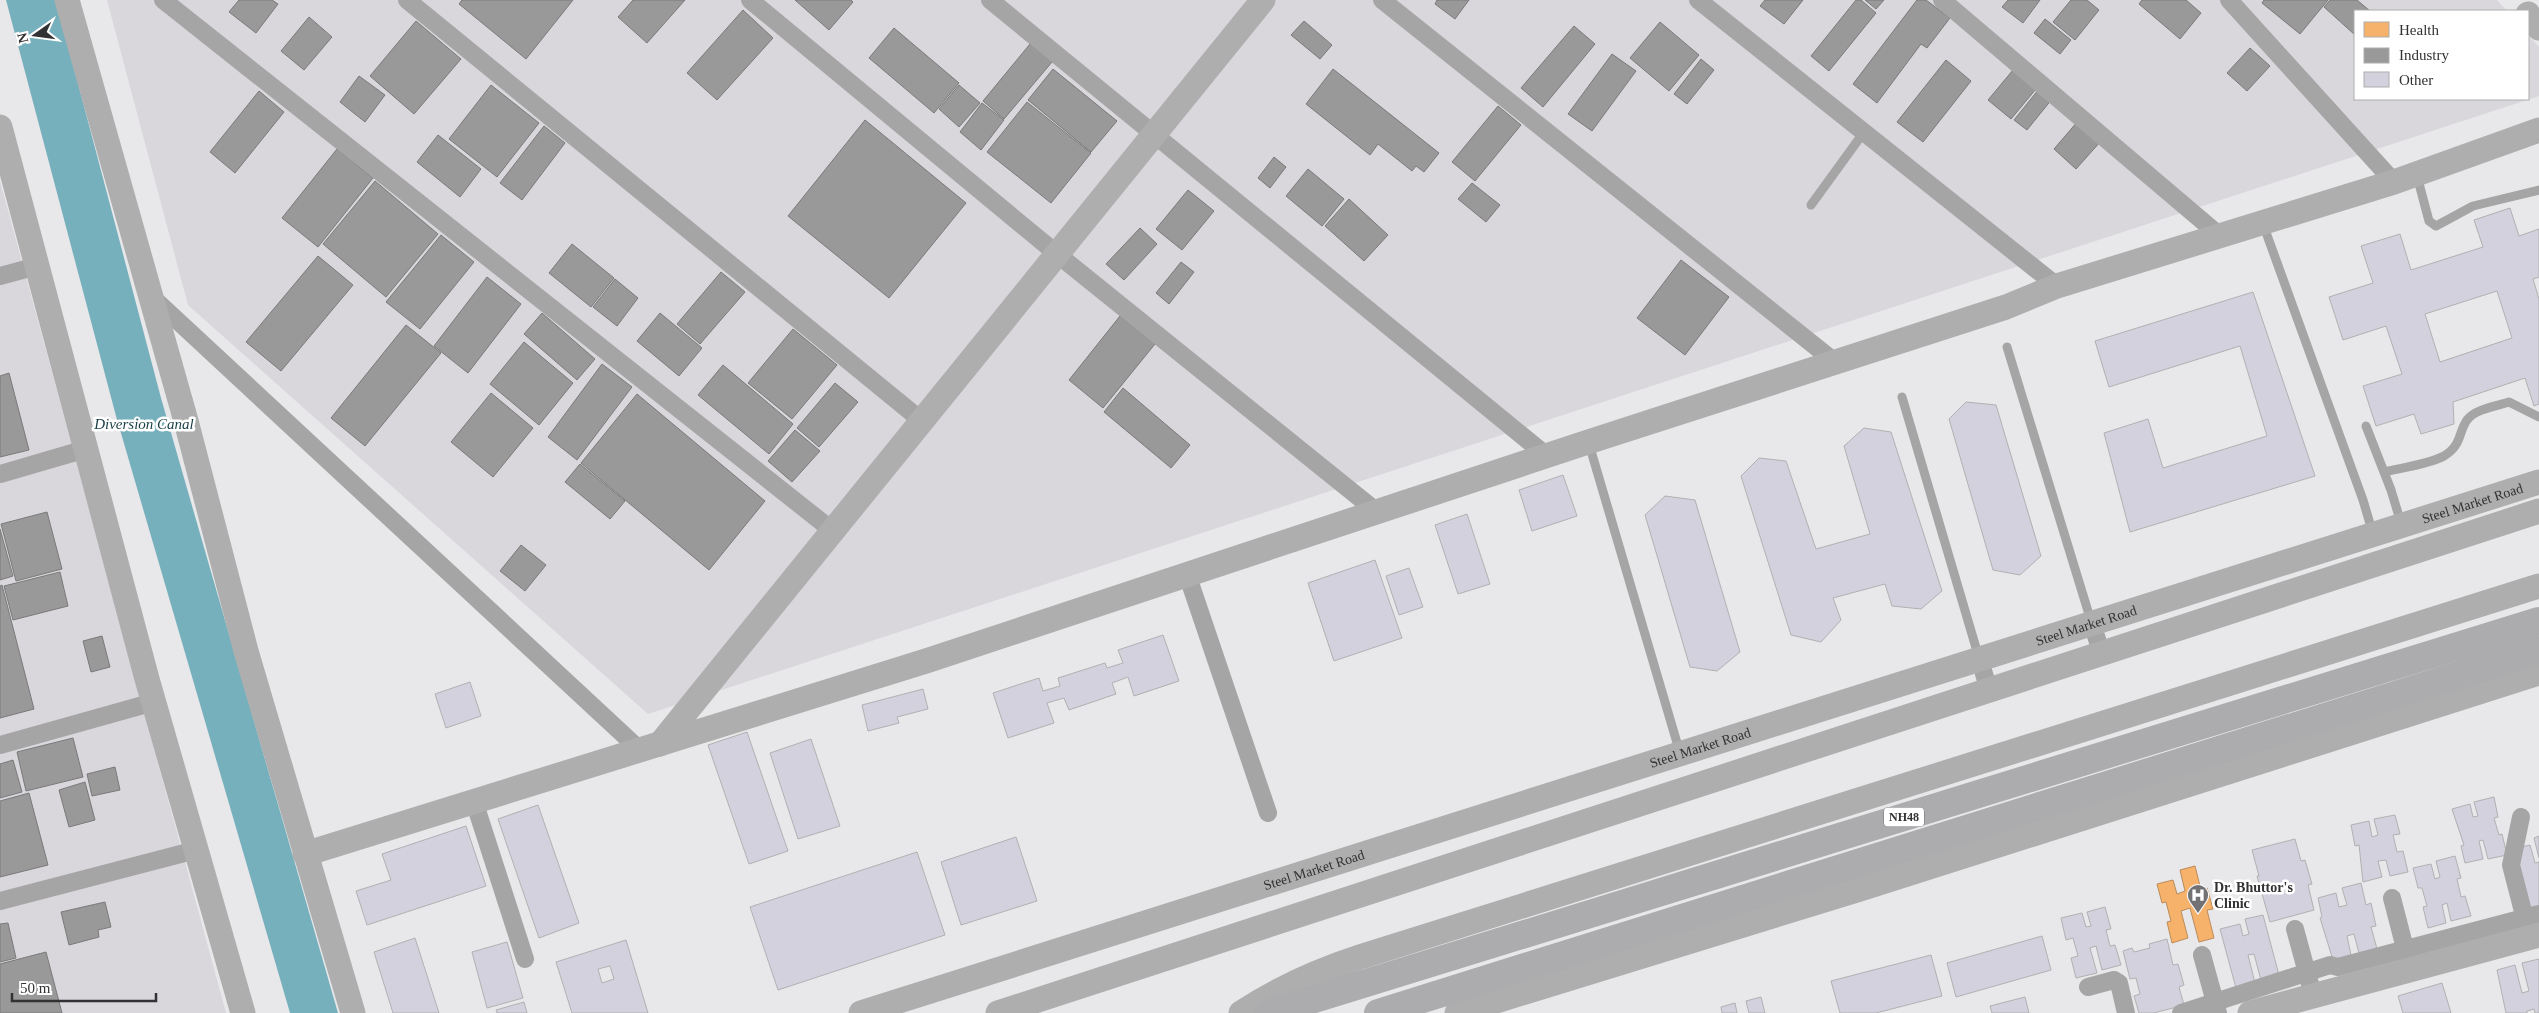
<svg xmlns="http://www.w3.org/2000/svg" width="2539" height="1013" font-family="Georgia,serif">
	<style>
		.built { fill: #d9d6dc }
		.water { fill: #77b0bd }
		.health { fill: #f6b26b; stroke: #bb8b5a }
		.industry { fill: #999; stroke: #7a7a7a }
		.building { fill: #d3d1dd; stroke: #b1b0b2; fill-rule: evenodd }
		.lines { fill: none; stroke-linecap: round; stroke-linejoin: round }
		.lane { stroke: #a5a5a5; stroke-width: 9 }
		.street { stroke: #a5a5a5; stroke-width: 18 }
		.secondary { stroke: #aeaeae; stroke-width: 25 }
		.highway { stroke: #acacae; stroke-width: 28 }
		.labels { text-anchor: middle; dominant-baseline: central; stroke-width: 5; stroke-linejoin: round; paint-order: stroke }
		.shield { fill: #fff; stroke: #706f70; stroke-width: 1 }
		.shield-label { font-size: 12px; font-weight: bold; fill: #323133 }
		.street-label { font-size: 14px; fill: #323133; stroke: #fff }
		.poi-label { font-size: 14px; font-weight: bold; fill: #323133; stroke: #fff; text-anchor: start }
		.water-label { font-size: 15px; font-style: italic; fill: #183e46; stroke: #fff }
	</style>
	<rect width="100%" height="100%" fill="#e8e7e9"/>
	<path class="built" d="M107 0H2497L2507 11H2355V99H2528V35L2539 47V96L648 714 188 305Z
		M0 181 226 1013H0Z"/>
	<path class="water" d="M6 0H56L161 398 338 1013H290L116 416Z"/>
	<path class="health" d="M2195 866 2201 890 2207 888 2213 909 2207 910 2214 938 2199 942 2190 908 2181 911 2188 938 2172 943 2167 922 2171 921 2166 902 2162 903 2157 884 2173 880 2177 894 2185 891 2180 870Z"/>
	<path class="industry" d="M239 0H272L278 4 256 33 229 12Z
		M462 0H573L526 59 459 4Z
		M633 0H685L647 43 618 17Z
		M795 0H851L853 2 829 30Z
		M1437 0H1469L1455 19 1435 4Z
		M1765 0H1803L1784 24 1760 6Z
		M1856 0H1861L1876 13 1829 71 1811 56Z
		M1865 0H1884L1876 9Z
		M1917 0H1926L1950 18 1927 48 1921 44 1877 103 1853 84Z
		M2008 0H2040L2023 23 2002 7Z
		M2071 0H2087L2099 10 2075 40 2053 22Z
		M2142 0H2186L2201 13 2180 39 2139 4Z
		M2264 0H2328L2300 34 2262 3Z
		M2330 0H2357L2370 11H2355V35L2324 7Z
		M743 10 773 38 717 100 687 73Z
		M309 17 332 37 304 70 281 51Z
		M2045 19 2071 40 2060 54 2034 33Z
		M416 21 461 59 414 114 370 76Z
		M1304 21 1332 45 1320 59 1291 35Z
		M1660 22 1699 55 1669 91 1630 58Z
		M1574 26 1595 44 1543 107 1521 88Z
		M894 28 959 83 934 113 869 58Z
		M1030 44 1052 62 1004 119 983 101Z
		M2250 48 2270 66 2247 91 2227 73Z
		M1612 54 1636 71 1592 131 1568 114Z
		M1701 59 1714 70 1687 104 1674 94Z
		M1946 60 1971 81 1923 142 1897 122Z
		M1053 69 1117 121 1091 152 1028 100Z
		M1333 69 1439 153 1424 172 1416 166 1412 171 1378 144 1370 155 1306 104Z
		M2013 70 2036 89 2011 119 1988 100Z
		M359 76 385 95 365 122 340 102Z
		M491 85 539 123 497 177 449 139Z
		M959 85 980 103 959 127 939 109Z
		M2039 89 2052 99 2027 130 2014 120Z
		M259 91 284 112 235 173 210 152Z
		M1027 102 1091 153 1051 203 987 152Z
		M982 103 1004 120 981 150 960 132Z
		M1498 106 1521 125 1475 181 1452 162Z
		M865 120 966 203 889 298 788 216Z
		M2078 121 2101 141 2076 169 2054 149Z
		M544 126 565 143 522 200 500 183Z
		M438 135 481 169 460 197 417 162Z
		M337 149 373 178 318 247 282 218Z
		M1274 157 1286 167 1270 188 1258 178Z
		M1308 169 1344 199 1322 226 1286 196Z
		M375 181 438 234 386 297 323 244Z
		M1472 183 1500 205 1486 222 1458 199Z
		M1188 190 1214 211 1182 250 1156 229Z
		M1349 199 1388 235 1364 261 1325 226Z
		M1140 228 1157 244 1124 280 1106 264Z
		M441 235 474 262 420 329 386 302Z
		M572 244 614 278 591 307 549 273Z
		M318 256 353 285 281 371 246 342Z
		M1681 260 1729 297 1685 355 1637 318Z
		M1181 262 1194 272 1169 304 1156 293Z
		M721 272 745 292 700 344 677 324Z
		M487 277 521 304 468 373 434 346Z
		M615 279 638 298 617 326 593 307Z
		M542 313 595 359 577 380 524 334Z
		M660 313 702 348 679 376 637 341Z
		M1120 316 1155 344 1103 408 1069 380Z
		M406 325 441 353 365 446 331 418Z
		M793 329 837 365 792 419 748 383Z
		M524 342 573 383 539 425 490 384Z
		M602 364 632 387 577 460 548 437Z
		M723 365 793 424 769 454 698 395Z
		M9 373 29 450 0 457V376Z
		M835 383 858 402 819 447 797 428Z
		M1123 388 1190 445 1171 468 1104 412Z
		M491 393 533 428 493 477 451 442Z
		M637 394 765 501 709 570 581 463Z
		M795 430 820 451 792 482 768 461Z
		M580 464 625 501 610 519 565 482Z
		M47 512 62 569 16 581 1 524Z
		M0 529 13 576 0 580Z
		M521 545 546 565 525 591 500 571Z
		M60 572 68 606 13 620 4 586Z
		M2 585 34 709 0 718V586Z
		M102 636 110 667 91 672 83 641Z
		M73 738 83 777 26 791 17 752Z
		M13 760 22 792 0 798V764Z
		M115 767 120 790 92 796 87 774Z
		M85 782 95 820 69 827 59 790Z
		M29 793 48 865 0 877V801Z
		M105 902 111 927 98 930 99 937 69 945 61 912Z
		M8 923 16 958 0 962V924Z
		M46 952 62 1013H0V964Z"/>
	<path class="building" d="M2510 208 2519 236 2539 229V277L2533 279 2539 299V404L2534 406 2525 378 2453 402 2454 424 2421 434 2414 414 2376 426 2363 386 2402 374 2386 326 2343 340 2329 297 2373 283 2361 246 2400 234 2411 270 2483 247 2474 220ZM2497 291 2512 338 2440 362 2425 314Z
		M2253 292 2315 476 2130 532 2104 433 2148 419 2163 468 2267 436 2240 346 2109 387 2095 341Z
		M1966 402 1996 405 2041 556 2020 575 1993 570 1949 419Z
		M1864 428 1891 432 1942 591 1921 609 1892 606 1885 584 1833 598 1841 620 1821 642 1791 635 1741 476 1759 458 1786 461 1816 549 1870 534 1844 446Z
		M1563 475 1577 516 1532 531 1519 490Z
		M1665 496 1695 500 1740 652 1717 671 1690 667 1645 515Z
		M1467 514 1490 584 1458 594 1435 525Z
		M1375 560 1402 638 1334 661 1308 583Z
		M1409 568 1423 607 1399 615 1386 576Z
		M1163 635 1179 681 1134 696 1128 677 1112 683 1116 694 1069 710 1064 698 1047 703 1054 723 1008 738 993 693 1039 678 1043 691 1060 686 1058 678 1105 663 1107 668 1123 663 1118 650Z
		M470 682 481 716 446 728 435 694Z
		M923 689 928 709 897 717 899 723 868 731 862 705Z
		M747 732 788 851 749 864 708 745Z
		M811 739 840 826 798 839 770 753Z
		M2494 797 2498 817 2494 818 2499 835 2502 834 2507 855 2488 859 2483 840 2479 841 2483 859 2465 863 2461 846 2464 845 2452 809 2470 804 2473 817 2478 816 2474 802Z
		M538 805 579 923 539 938 498 819Z
		M2395 815 2400 834 2393 835 2397 852 2403 851 2408 872 2390 876 2386 860 2378 861 2382 877 2363 882 2359 845 2355 846 2351 825 2369 821 2372 837 2378 835 2374 819Z
		M466 826 486 886 367 925 356 891 391 880 382 854Z
		M2539 836V858L2534 838Z
		M1016 837 1037 901 961 925 941 862Z
		M2295 839 2301 861 2305 860 2312 884 2308 885 2314 910 2270 922 2257 876H2259L2252 850Z
		M2530 845 2535 863 2539 862V908L2529 910 2513 849Z
		M917 852 945 935 778 990 750 907Z
		M2455 856 2461 878 2457 879 2461 897 2465 896 2471 916 2451 921 2447 903 2442 905 2446 923 2428 928 2423 907 2427 906 2422 888H2418L2413 868 2431 864 2435 879 2440 877 2436 861Z
		M2361 883 2366 905 2371 903 2376 926 2371 927 2377 949 2359 953 2354 934 2347 936 2351 955 2333 960 2320 918 2322 917 2318 898 2336 893 2339 907 2347 905 2342 888Z
		M2105 907 2111 929 2106 930 2110 946 2115 945 2121 965 2102 970 2096 946 2090 948 2097 973 2076 978 2071 958 2078 956 2073 938 2066 940 2061 918 2082 913 2086 927 2091 926 2087 912Z
		M2263 915 2279 975 2261 980 2254 954 2248 955 2255 983 2236 988 2220 929 2240 924 2243 936 2249 934 2245 919Z
		M2042 936 2051 970 1956 997 1947 963Z
		M415 938 439 1013H393L374 952Z
		M2167 939 2173 965 2178 964 2184 985 2179 987 2184 1005 2154 1013H2139L2134 996 2140 994 2136 978 2130 979 2123 951 2132 948 2134 952 2150 948 2149 944Z
		M626 940 648 1013H572L556 962ZM610 966 614 979 602 983 598 969Z
		M507 942 523 998 487 1008 472 952Z
		M1931 955 1942 996 1876 1013H1840L1831 981Z
		M2539 959V1013H2535L2534 1009 2527 1011V1013H2506L2497 970 2515 965 2522 993 2529 991 2522 963Z
		M2442 983 2451 1013H2403L2398 996Z
		M1761 997 1765 1013H1749L1746 1001Z
		M2025 997 2029 1013H1992L1990 1006Z
		M524 1002 527 1013H497L496 1010Z
		M1735 1003 1737 1013H1722L1721 1007Z"/>
	<g class="lines">
		<path class="lane" d="M2417 176 2429 221 2436 226 2473 206 2539 190
			M1811 205 1864 132
			M2263 224 2363 500 2373 534
			M2007 347 2091 621
			M1902 397 1979 658
			M2366 426 2391 490 2401 523
			M1589 444 1680 753
			M2384 472C2400 468 2430 464 2444 456 2462 445 2458 433 2467 420 2475 409 2497 406 2509 402L2539 417"/>
		<path class="street" d="M163 0 833 531
			M407 0 922 421
			M750 0 1057 254 1376 511
			M990 0 1547 456
			M1382 0 1835 362
			M1698 0 2057 286
			M1942 0 2219 235
			M2229 0 2394 182
			M0 276 37 266
			M152 297 640 750
			M0 474 86 449
			M1187 574 1268 813
			M2092 624 2102 654
			M1980 660 1989 691
			M0 745 154 702
			M474 801 525 959
			M2521 817 2511 865 2527 927
			M2392 898 2408 960
			M0 901 196 850
			M2295 929 2310 984
			M2202 955 2218 1013
			M2088 987 2114 980 2119 983 2126 1013
			M2181 1013 2330 965 2338 967 2539 914"/>
		<g class="secondary">
			<path d="M67 0 186 421 246 651 353 1013"/>
			<path d="M2528 14 2539 28"/>
			<path d="M0 127 147 679 243 1013"/>
			<path d="M660 744 1263 0"/>
			<path d="M305 854 926 661 1588 442 2006 307 2057 286 2394 182 2539 130"/>
			<path id="s1" d="M861 1013 2539 482"/>
			<path d="M998 1013 2539 511"/>
			<path d="M1241 1013C1279 988 1317 971 1360 957L2539 586"/>
			<path d="M1457 1013 1860 889 2539 673"/>
			<path d="M2250 1013 2539 935"/>
		</g>
		<path class="highway" d="M1269 1013 2539 621
			M1378 1013 2539 650"/>
	</g>
	<defs>
		<g id="hospital-pin" transform="scale(1.125)"><path d="M0 17L-7.5 6A9.5 9.5 0 1 1 7.5 6Z" fill="#727173" stroke="#fff"/><path d="M-5-5h3v3.5h4V-5h3V5h-3V1.5h-4V5h-3Z" fill="#fff"/></g>
	</defs>
	<g fill-rule="evenodd">
		<use href="#hospital-pin" x="2198" y="895"/>
	</g>
	<g class="labels">
		<rect class="shield" x="1884" y="807.5" width="40" height="19" rx="4"/>
		<g class="shield-label">
			<text x="1904" y="817">NH48</text>
		</g>
		<g class="street-label">
			<text stroke="none"><textPath href="#s1" startOffset="1690">Steel Market Road</textPath></text>
			<text stroke="none"><textPath href="#s1" startOffset="1285">Steel Market Road</textPath></text>
			<text stroke="none"><textPath href="#s1" startOffset="880">Steel Market Road</textPath></text>
			<text stroke="none"><textPath href="#s1" startOffset="475">Steel Market Road</textPath></text>
		</g>
		<g class="poi-label">
			<text x="2214" y="887">Dr. Bhuttor's<tspan x="2214" dy="16">Clinic</tspan></text>
		</g>
		<g class="water-label">
			<text x="144" y="424">Diversion Canal</text>
		</g>
	</g>
	<rect x="2354" y="10" width="175" height="90" fill="#ffffff" stroke="#adadad"/>
	<rect x="2364" y="22" width="25" height="15" fill="#f6b26b" stroke="#adadad"/>
	<text x="2399" y="35" font-size="15" fill="#323133">Health</text>
	<rect x="2364" y="48" width="25" height="15" fill="#999999" stroke="#adadad"/>
	<text x="2399" y="60" font-size="15" fill="#323133">Industry</text>
	<rect x="2364" y="72" width="25" height="15" fill="#d3d1dd" stroke="#adadad"/>
	<text x="2399" y="85" font-size="15" fill="#323133">Other</text>
	<g transform="translate(35 35) rotate(256)" stroke="#ffffff" stroke-width="4" paint-order="stroke">
	<path d="M0-4L9 19L0 12L-9 19Z" fill="#323133"/>
	<text y="-8" font-size="14" font-weight="bold" text-anchor="middle" fill="#323133">N</text>
	</g>
	<path d="M12 993v8h144v-8" fill="none" stroke="#323133" stroke-width="2.5"/>
	<text x="20" y="993" font-size="15" fill="#323133" stroke="#ffffff" stroke-width="4" paint-order="stroke">50 m</text>
</svg>
